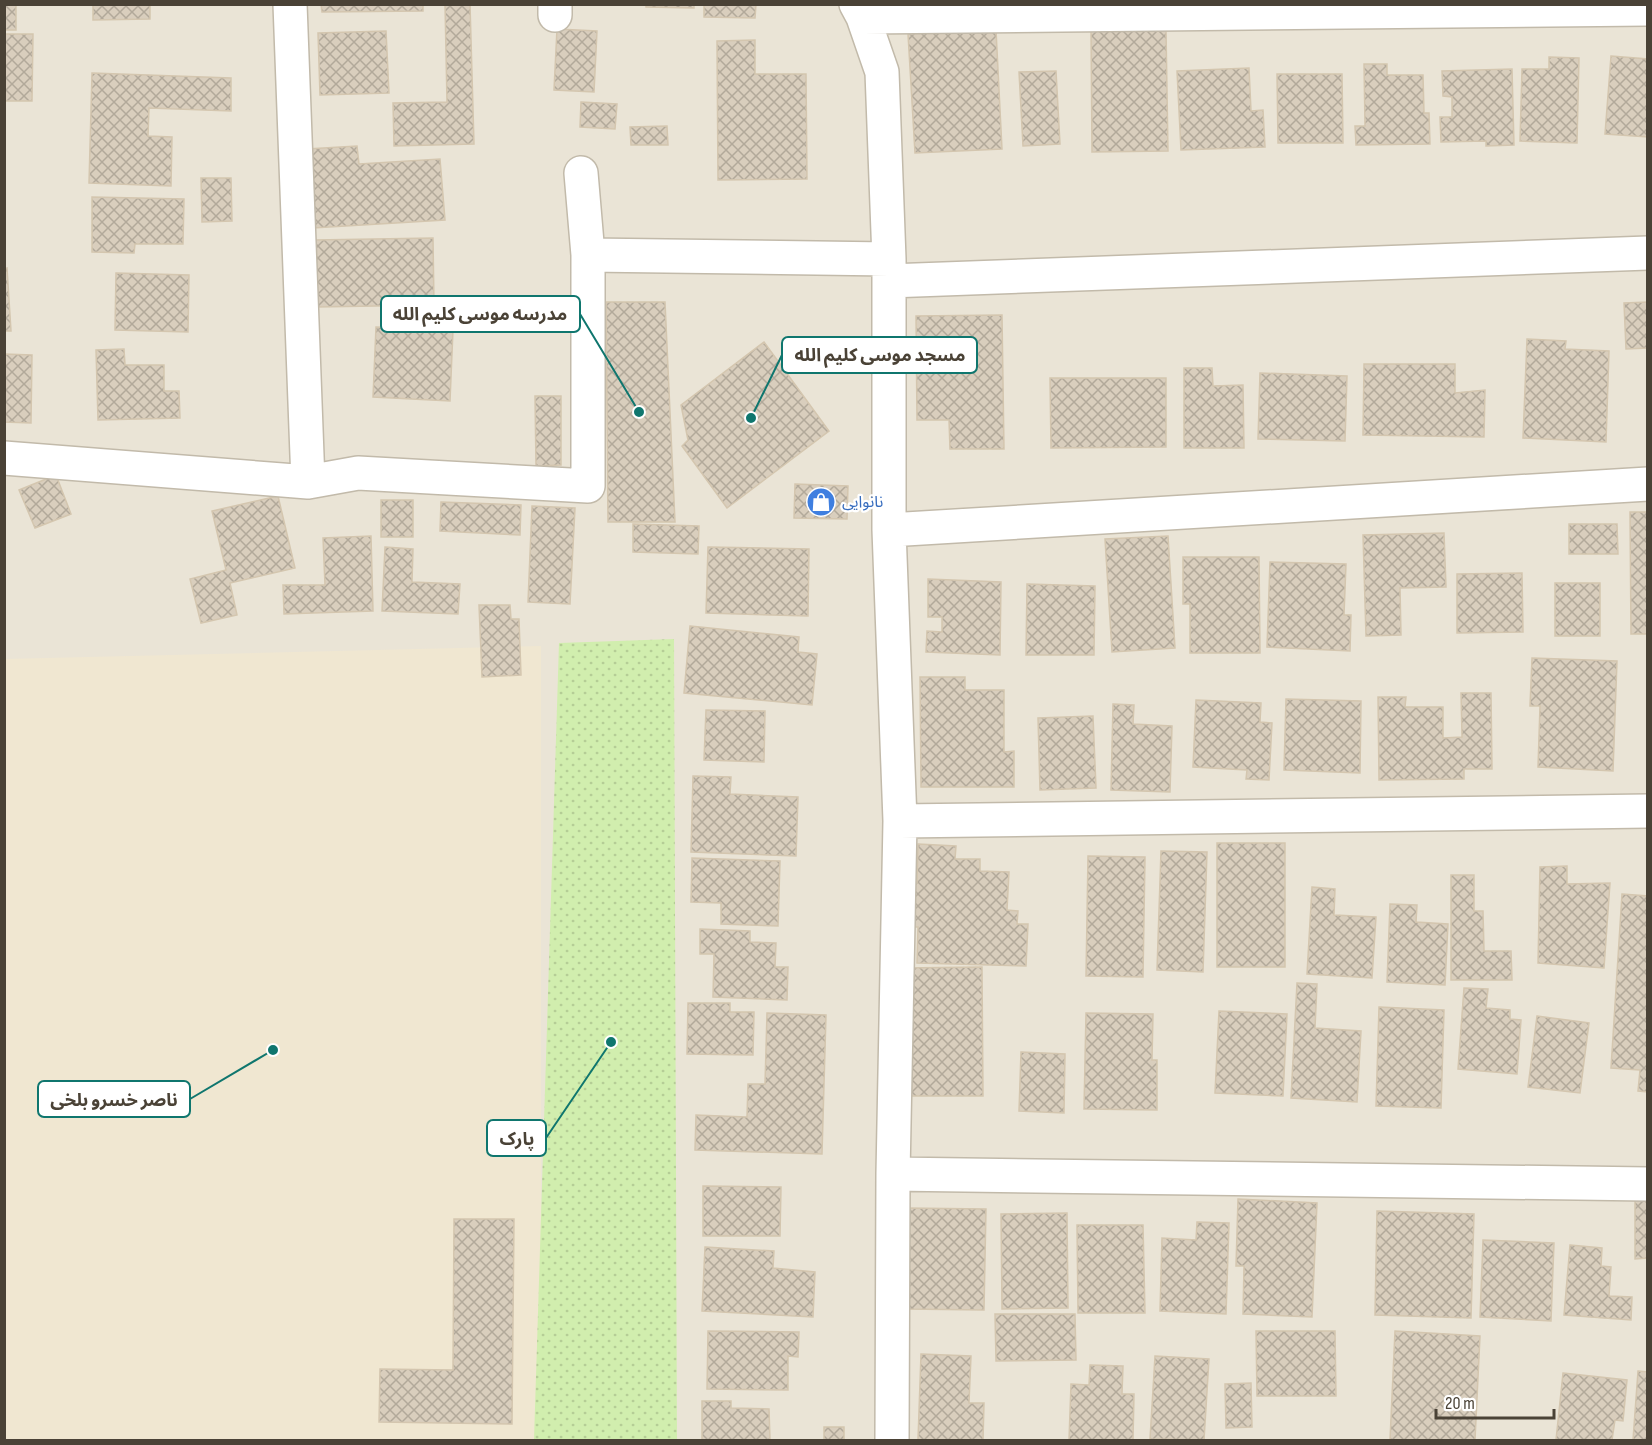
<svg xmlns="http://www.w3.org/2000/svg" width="1652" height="1445" font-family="'Sofia Sans Condensed','Noto Sans Arabic',sans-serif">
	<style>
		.residential { fill: #eae4d6 }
		.education { fill: #f0e7d1 }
		.green { fill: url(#green-dots) }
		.building { fill: url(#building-cross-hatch); stroke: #d4c6af; stroke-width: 1.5 }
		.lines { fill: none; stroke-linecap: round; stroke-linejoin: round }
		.minor-casing { stroke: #c2baaa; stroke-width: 36 }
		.minor { stroke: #fff; stroke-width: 33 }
		.labels { text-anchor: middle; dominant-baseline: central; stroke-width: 4.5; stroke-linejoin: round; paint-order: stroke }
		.shop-label { font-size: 16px; fill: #366cbe; stroke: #fff; text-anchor: start }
		.leader { fill: none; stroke: #0f766e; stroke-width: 2 }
		.callout-dot { fill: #0f766e; stroke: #fff; stroke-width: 2 }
		.callout { fill: #fff; stroke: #0f766e; stroke-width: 2 }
		.callout-label { font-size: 18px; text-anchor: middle; font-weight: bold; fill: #4a4236 }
	</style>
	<defs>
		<pattern id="green-dots" width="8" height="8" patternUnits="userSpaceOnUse" patternTransform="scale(1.5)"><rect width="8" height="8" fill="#d1eeae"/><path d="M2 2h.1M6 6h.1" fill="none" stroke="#b5cd96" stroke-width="1.8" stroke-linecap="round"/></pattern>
		<pattern id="building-cross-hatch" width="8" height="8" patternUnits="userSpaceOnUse" patternTransform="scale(1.5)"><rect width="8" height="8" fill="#d9cebd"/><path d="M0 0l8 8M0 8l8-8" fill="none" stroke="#b2a99a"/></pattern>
	</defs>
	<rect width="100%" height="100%" fill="#f6f2e9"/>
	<path class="residential" d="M5 5H1647V1440H5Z"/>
	<path class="education" d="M541 646V1440H5L4 659Z"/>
	<path class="green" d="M674 639 677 1440H534L559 643Z"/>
	<path class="building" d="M4 4H16V30H4Z
		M93 4H150V19L93 20Z
		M321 4H423V11L322 12Z
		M445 4H470L474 144 394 146 393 103 447 102Z
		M646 4H694V8L646 7Z
		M704 4H756L755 18 704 17Z
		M557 29 597 31 594 92 554 90Z
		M996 30 1002 149 915 153 908 34Z
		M1091 30H1166L1168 151 1092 152Z
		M386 31 389 93 320 95 318 33Z
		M4 34H33L32 101H4Z
		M755 40V74H806L807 179 718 180 717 41Z
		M1611 56 1648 59V137L1605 134Z
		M1549 57 1579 58 1577 143 1520 141 1522 69H1549Z
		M1364 64H1387V75H1423L1424 113H1429L1430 144 1356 145 1355 126H1365Z
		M1249 68 1251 111 1263 110 1265 147 1181 150 1177 71Z
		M1512 69 1514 145 1486 146V141L1441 142 1440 117H1452V97L1443 96 1442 71Z
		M1056 71 1060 144 1023 146 1019 72Z
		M92 73 231 78V111L149 108 148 136 172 137 171 186 89 183Z
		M1277 74H1342L1343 143H1278Z
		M581 102 617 104 615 129 580 127Z
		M667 126 668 145H631L630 127Z
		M357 146 359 164 440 159 445 220 313 228 307 149Z
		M201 178H231L232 221 202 222Z
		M92 197 184 199 183 244H135L134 253 92 252Z
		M433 238 434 305 317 307 315 240Z
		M7 268 11 331H4V269Z
		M116 273 189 275 188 332 115 330Z
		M606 302H665L675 522H608Z
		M1648 302V348L1626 349 1624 303Z
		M1002 315 1004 449H950L949 420H917L916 316Z
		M376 327 453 330 450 401 373 397Z
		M1527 339 1566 341 1565 349 1609 351 1606 442 1523 438Z
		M764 342 829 431 727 508 682 446 688 440 681 405Z
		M124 349 125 365H164V391H179L180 418 98 420 96 350Z
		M4 354 32 355 31 423 4 422Z
		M1364 364H1455V393L1485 390 1484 437 1363 435Z
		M1184 368H1212L1213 386 1243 385 1244 448H1184Z
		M1260 373 1347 376 1345 441 1258 439Z
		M1050 378H1166V447L1051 448Z
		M535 396H561V465L536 466Z
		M56 475 71 514 35 528 19 490Z
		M795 484 848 486 847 519 794 518Z
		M278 496 295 568 230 583 237 615 201 623 190 579 226 570 212 511Z
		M381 500H413V537H381Z
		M441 502 521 505 520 535 440 531Z
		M532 506 575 508 570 604 528 602Z
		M1630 512H1648V634H1631Z
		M633 524 699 526 698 554 633 552Z
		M1569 524H1617L1618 554H1569Z
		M1444 533 1446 587 1400 588 1401 635 1366 636 1363 535Z
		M371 536 373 611 284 614 283 585H325L323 538Z
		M1168 536 1175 648 1112 652 1105 539Z
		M385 547 413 549 412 582 460 584 458 614 382 611Z
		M708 547 809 549 808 616 706 613Z
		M1183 557H1259L1260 653H1190V604H1183Z
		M1270 562 1346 564 1344 615H1351L1350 651 1267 647Z
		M1522 573 1523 632 1457 633V574Z
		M928 579 1001 582 1000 655 926 652 927 631 942 632V617H928Z
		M1555 583H1600V636H1555Z
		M1027 584 1095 586 1094 655H1026Z
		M479 605H510L511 619H519L521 675 482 677Z
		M690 626 799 637 798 652 817 654 812 705 684 693Z
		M1532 658 1617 661 1613 771 1538 767 1540 706H1530Z
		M920 677H965V690H1004V752L1014 751V787H921Z
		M1461 693H1491L1492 769H1464V779L1379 780 1378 697H1406L1405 707H1443V738L1462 737Z
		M1286 699 1361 701 1360 773 1284 770Z
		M1196 700 1261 703 1260 722 1272 723 1269 780 1246 779 1247 770 1193 767Z
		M1113 704 1134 705 1133 724 1172 726 1170 792 1111 790Z
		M706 710 765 711 764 762 704 760Z
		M1093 716 1096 788 1040 790 1038 718Z
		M693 776 731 777 730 794 798 797 796 856 691 852Z
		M1217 843H1285V967H1217Z
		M918 844 956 846 955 859H980V871L1009 872 1007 910 1018 911 1017 924H1028L1026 966 917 963 918 927H911L912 883H917Z
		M1161 851 1207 852 1203 972 1157 970Z
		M1088 856 1145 857 1143 977 1086 976Z
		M692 858 780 861 778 926 721 924V903L691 902Z
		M1567 866V884L1610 883 1604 968 1538 963 1540 867Z
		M1451 875H1474V911H1483L1484 951H1511L1512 980H1451Z
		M1312 887 1335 889 1334 915 1376 917 1372 978 1307 974Z
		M1622 894 1648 896V1092L1638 1091 1640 1070 1611 1068Z
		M1390 904 1417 905 1416 922 1448 924 1445 985 1387 982Z
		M700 929 750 931V942L776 943 775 967H788L787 1000 713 997 714 954H700Z
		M982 967 983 1096H904L902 968Z
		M1297 983 1317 984 1315 1028 1361 1031 1357 1102 1291 1098Z
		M1464 988 1488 989 1486 1008 1510 1010V1019L1521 1020 1517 1074 1458 1069Z
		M688 1003H730V1012H754L753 1055 687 1054Z
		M1379 1007 1444 1010 1441 1108 1376 1106Z
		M1219 1011 1287 1014 1283 1096 1215 1093Z
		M767 1013 826 1015 822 1154 695 1150 696 1115 747 1117 748 1084H765Z
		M1086 1013 1153 1014 1152 1060H1157V1110L1084 1109Z
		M1537 1016 1589 1023 1580 1093 1528 1087Z
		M1021 1052 1065 1054 1064 1113 1019 1111Z
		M703 1186 781 1187 780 1236H703Z
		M1635 1189H1648V1258L1635 1259Z
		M1238 1199 1317 1203 1312 1317 1243 1314 1244 1266H1236Z
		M906 1208 986 1209 984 1310 905 1309Z
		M1377 1211 1474 1214 1471 1318 1375 1315Z
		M1067 1213 1068 1308 1002 1309 1001 1214Z
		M454 1219H514L512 1424 379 1422 380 1369 453 1370Z
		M1197 1222 1229 1223 1226 1314 1160 1311 1162 1238 1196 1240Z
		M1077 1225H1143L1145 1313H1078Z
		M1483 1240 1554 1243 1551 1321 1480 1317Z
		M1570 1245 1602 1248 1601 1266 1611 1267 1609 1296 1632 1297 1631 1320 1564 1315Z
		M705 1247 774 1251 773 1268 815 1272 813 1317 702 1311Z
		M995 1314H1075L1076 1360 996 1361Z
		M708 1331 799 1332 798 1357 788 1356V1390L707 1389Z
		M1256 1331H1335L1336 1396H1257Z
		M1395 1331 1480 1336 1475 1440H1390Z
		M921 1354 971 1356 969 1403H984L983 1440H918Z
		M1155 1356 1209 1359 1204 1440 1150 1439Z
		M1090 1365 1123 1366 1122 1394H1134L1133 1440H1069L1071 1384 1089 1385Z
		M1638 1371 1648 1372V1440H1633Z
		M1563 1373 1627 1380 1623 1421 1615 1420 1612 1440H1556Z
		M1251 1383 1252 1427 1226 1428 1225 1384Z
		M702 1401H731V1408L769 1409 770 1440H702Z
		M824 1427H844V1440H824Z"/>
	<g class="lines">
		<g class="minor-casing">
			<path id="minor" d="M290 4 308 482 358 473 588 486V255L581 173
				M856 4 863 17 882 72 889 259V530L900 821 893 1174 892 1440
				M555 15V4
				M863 17 1648 9
				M588 255 889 259
				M889 281 1648 253
				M4 458 308 482
				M889 530 1648 484
				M900 821 1648 811
				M893 1174 1648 1184"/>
		</g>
		<use href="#minor" class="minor"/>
	</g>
	<defs>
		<g id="shop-disc" transform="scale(1.5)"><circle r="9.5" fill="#3f7fe0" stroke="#fff"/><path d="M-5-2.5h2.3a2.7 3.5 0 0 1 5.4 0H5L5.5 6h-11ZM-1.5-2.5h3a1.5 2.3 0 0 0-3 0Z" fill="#fff"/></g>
	</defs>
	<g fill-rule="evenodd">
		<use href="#shop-disc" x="821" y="502"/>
	</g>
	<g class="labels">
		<g class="shop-label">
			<text x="842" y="502">نانوایی</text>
		</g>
	</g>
	<path class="leader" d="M639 412L580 314M751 418L782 355M273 1050L190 1099M611 1042L546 1138"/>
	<g class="callout-dot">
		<circle cx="639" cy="412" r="6"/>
		<circle cx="751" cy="418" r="6"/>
		<circle cx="273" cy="1050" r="6"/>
		<circle cx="611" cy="1042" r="6"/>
	</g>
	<g class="callout">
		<rect x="381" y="296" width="199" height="36" rx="6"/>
		<rect x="782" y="337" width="195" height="36" rx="6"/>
		<rect x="38" y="1081" width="152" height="36" rx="6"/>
		<rect x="487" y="1120" width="59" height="36" rx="6"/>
	</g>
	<g class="callout-label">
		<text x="480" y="320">مدرسه موسی کلیم الله</text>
		<text x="880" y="361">مسجد موسی کلیم الله</text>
		<text x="114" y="1106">ناصر خسرو بلخی</text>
		<text x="517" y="1145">پارک</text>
	</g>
	<rect width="1652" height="1445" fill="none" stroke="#4a4236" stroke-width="12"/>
	<path d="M1436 1409v9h118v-9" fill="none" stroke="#4a4236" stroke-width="3"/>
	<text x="1445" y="1409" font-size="18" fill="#4a4236" stroke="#ffffff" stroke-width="4.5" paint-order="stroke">20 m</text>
</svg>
